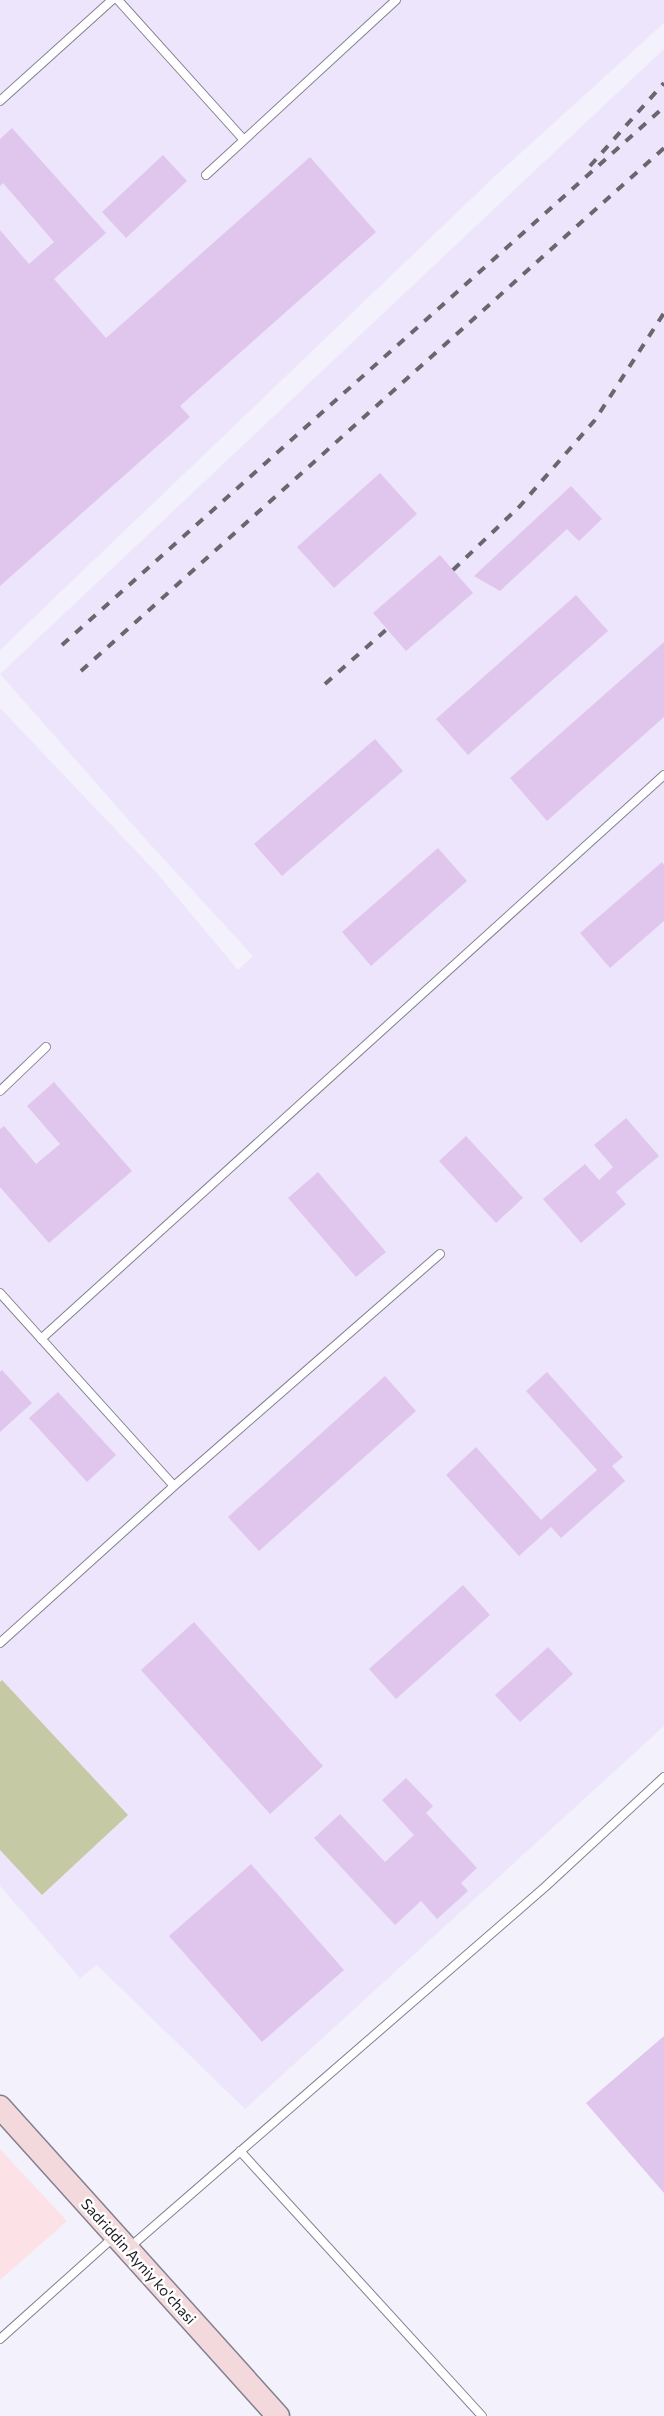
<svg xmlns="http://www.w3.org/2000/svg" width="664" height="2416" font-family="Commissioner,sans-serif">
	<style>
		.commercial { fill: #fce2e7 }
		.industrial { fill: #ede5fb }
		.green { fill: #c6caa4 }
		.building { fill: #e0c6ed }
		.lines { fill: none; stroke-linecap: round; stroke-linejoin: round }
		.lane-casing { stroke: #828090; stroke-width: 10 }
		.secondary-casing { stroke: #828090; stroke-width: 25 }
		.lane { stroke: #fff; stroke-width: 8 }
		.secondary { stroke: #f3d8dc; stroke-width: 22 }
		.rail { stroke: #68676e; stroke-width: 4; stroke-dasharray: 9 9; stroke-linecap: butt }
		.labels { text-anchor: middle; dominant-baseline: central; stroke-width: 5; stroke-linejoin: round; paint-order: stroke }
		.street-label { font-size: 15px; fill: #1d1c22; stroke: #fff }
	</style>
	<rect width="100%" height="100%" fill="#f3f2fc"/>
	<path class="commercial" d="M0 2149 67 2221 0 2280Z"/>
	<path class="industrial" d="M0 0H664V23L493 178 0 650Z
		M664 49V1726L245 2109 97 1965 80 1978 0 1886V708L156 872 238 970 253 956 148 842 0 674Z"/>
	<path class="green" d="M2 1680 128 1815 42 1895 0 1850V1682Z"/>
	<path class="building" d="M12 128 106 233 54 279 106 338 310 157 376 232 180 406 190 417 0 586V230L29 264 54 242 3 183 0 186V139Z
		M163 155 187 181 126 238 102 212Z
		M380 473 417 514 334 588 297 547Z
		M571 486 602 519 579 541 567 529 500 591 474 576Z
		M440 555 473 593 406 651 373 613Z
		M576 595 608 631 468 755 436 719Z
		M664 642V717L547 821 510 778Z
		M375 739 403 771 282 876 254 844Z
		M438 848 467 881 371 966 342 932Z
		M662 862 664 865V921L610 968 580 933Z
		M54 1082 132 1171 49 1243 0 1187V1129L4 1126 36 1164 60 1144 27 1106Z
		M626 1118 659 1156 616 1192 626 1204 581 1243 543 1199 585 1164 599 1180 613 1167 594 1145Z
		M466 1136 523 1198 496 1223 439 1161Z
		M318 1172 386 1252 356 1277 288 1198Z
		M2 1370 32 1403 0 1432V1372Z
		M547 1372 623 1457 612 1466 625 1481 561 1538 551 1527 519 1556 446 1475 476 1447 541 1520 597 1470 526 1391Z
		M385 1376 416 1411 259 1551 228 1517Z
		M58 1392 116 1455 87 1482 29 1418Z
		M463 1585 490 1615 396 1699 369 1669Z
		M194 1622 323 1766 270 1814 141 1670Z
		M548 1647 573 1674 520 1722 495 1695Z
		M406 1778 433 1806 426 1813 477 1868 461 1883 468 1891 437 1919 421 1901 395 1925 314 1838 340 1814 385 1862 414 1835 382 1800Z
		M251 1864 344 1970 262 2042 169 1936Z
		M664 2036V2193L586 2103Z"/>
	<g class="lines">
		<g class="lane-casing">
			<path id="lane" d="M118 0 244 140
				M0 101 112 0
				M206 175 396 0
				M0 1091 46 1047
				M0 1293 174 1486
				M41 1339 664 775
				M0 1643 174 1486 440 1254
				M240 2151 482 2416
				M130 2247 545 1887 664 1777
				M0 2339 115 2236"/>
		</g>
		<g class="secondary-casing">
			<path id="secondary" d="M0 2107 278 2416"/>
		</g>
		<use href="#lane" class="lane"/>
		<use href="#secondary" class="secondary"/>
		<path class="rail" d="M590 166 664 83
			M453 570 520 506 595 420 664 313
			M62 645 664 107
			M81 671 664 148
			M325 684 387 629"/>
	</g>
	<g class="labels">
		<g class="street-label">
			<text transform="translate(139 2261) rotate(48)">Sadriddin Ayniy ko'chasi</text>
		</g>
	</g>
</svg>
